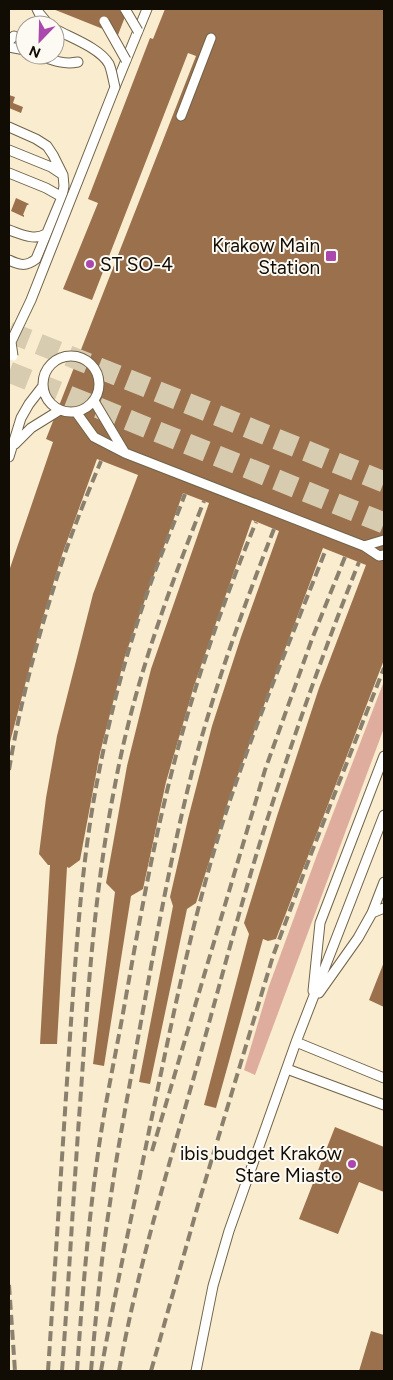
<svg xmlns="http://www.w3.org/2000/svg" width="393" height="1380" font-family="Figtree,sans-serif">
	<style>
		.green { fill: #dfad9e }
		.building { fill: #9b714d }
		.lines { fill: none; stroke-linecap: round; stroke-linejoin: round }
		.tertiary-tunnel { stroke: #d7cbb0; stroke-width: 21; stroke-dasharray: 21 11; stroke-linecap: butt }
		.service-casing { stroke: #706349; stroke-width: 11 }
		.service { stroke: #fff; stroke-width: 9 }
		.rail { stroke: #8a806d; stroke-width: 4; stroke-dasharray: 10 5; stroke-linecap: butt }
		.service-bridge-casing { stroke: #706349; stroke-width: 11; stroke-linecap: butt }
		.service-bridge { stroke: #fff; stroke-width: 9 }
		.poi-dot { fill: #aa48ae; stroke: #fdfaf4; stroke-width: 2 }
		.labels { text-anchor: middle; dominant-baseline: central; stroke-width: 4; stroke-linejoin: round; paint-order: stroke }
		.poi-label { font-size: 19px; fill: #120d04; stroke: #fdfaf4; text-anchor: end }
	</style>
	<rect width="100%" height="100%" fill="#faecce"/>
	<path class="green" d="M384 681V728L255 1075 244 1070 269 986 317 855Z"/>
	<path class="building" d="M53 9H128L118 35Z
		M165 9H384V660L276 939 268 941 263 939 216 1108 204 1105 249 934 244 923 277 816 319 688 366 565 323 548 230 796 196 903 187 909 150 1084 139 1082 173 906 170 897 188 819 212 726 241 637 279 531 252 520 194 686 166 782 143 889 131 896 104 1066 93 1064 115 892 106 883 127 766 151 669 209 503 183 493 125 656 100 753 80 860 69 868 67 867 57 1044H40L50 865H48L39 854 46 798 57 736 93 594 138 475 97 459 62 555 41 624 9 746V571L53 442 46 439 196 56 188 53 92 300 63 289 98 203 88 199 150 38 153 39Z
		M9 95 15 97 13 103 23 107 21 113 9 108Z
		M16 198 29 204 28 205H27L23 215H24V217L11 211Z
		M384 962V1007L369 1000Z
		M335 1127 384 1147V1192L359 1182 338 1234 299 1219Z
		M371 1331 384 1335V1371H359Z"/>
	<g class="lines">
		<path class="tertiary-tunnel" d="M9 332 384 482
			M9 372 384 523"/>
		<g class="service-casing">
			<path id="service" d="M37 9 39 13 49 25
				M9 41 14 36
				M9 47 25 50
				M38 55C52 60 63 65 78 62
				M115 87 147 9
				M181 116 211 38
				M9 127 36 139 47 146 53 155 63 175 64 186 62 197 36 259C26 267 19 265 9 260
				M9 150 51 167 63 175
				M9 173 46 188 62 197
				M9 230C21 234 34 241 46 234
				M43 384a28 28 0 1 1 56 0a28 28 0 1 1-56 0Z
				M94 401 125 453
				M76 412 94 437 125 453 364 546 379 556 384 555
				M15 444 31 428 60 410
				M9 457 21 418 29 404 43 386
				M364 546 384 540
				M372 913 384 908
				M313 991 320 923 384 756
				M319 993 358 938 372 913 384 882
				M296 1042 384 1078
				M287 1069 384 1105
				M196 1371 213 1286 229 1231 296 1042 384 815"/>
		</g>
		<use href="#service" class="service"/>
		<path class="rail" d="M9 770C20 703 38 636 59 571 71 534 86 497 101 461
			M152 1151 265 770 312 639 345 557
			M9 1285 15 1371
			M48 1371C56 1255 63 1138 71 1022 77 940 82 858 98 777 111 708 130 639 154 574 164 547 175 521 185 494
			M62 1371C69 1278 74 1184 81 1091 88 989 95 886 115 785 133 687 167 594 204 501
			M77 1371C82 1298 88 1226 98 1153 105 1103 116 1053 125 1002 138 929 151 856 169 783 191 694 221 607 256 522
			M91 1371C96 1315 101 1259 110 1203 117 1151 127 1100 136 1049 153 956 169 863 192 772 214 689 243 608 274 529
			M101 1371C115 1291 133 1211 149 1131 170 1030 190 929 220 831 250 735 290 642 326 549
			M119 1371C138 1266 170 1162 199 1059 222 977 243 895 269 814 296 729 326 645 359 562
			M151 1371 198 1205 273 956 311 854 384 668"/>
		<g class="service-bridge-casing">
			<path id="service-bridge" d="M125 9 138 31
				M104 21 126 60
				M13 356 11 342 31 300 115 87C113 80 112 71 109 64 100 48 71 38 55 29"/>
		</g>
		<use href="#service-bridge" class="service-bridge"/>
	</g>
	<g class="poi-dot">
		<rect x="325" y="250" width="12" height="12" rx="2.5"/>
		<circle cx="90" cy="264" r="5"/>
		<circle cx="352" cy="1164" r="5"/>
	</g>
	<g class="labels">
		<g class="poi-label">
			<text x="320" y="245">Krakow Main<tspan x="320" dy="22">Station</tspan></text>
			<text x="100" y="264" text-anchor="start">ST SO-4</text>
			<text x="342" y="1153">ibis budget Kraków<tspan x="342" dy="22">Stare Miasto</tspan></text>
		</g>
	</g>
	<rect width="393" height="1380" fill="none" stroke="#120d04" stroke-width="20"/>
	<g transform="translate(40 40) rotate(203)"><circle r="24" fill="#fdfaf4" stroke="#9f9b94"/>
	<path d="M0-4L9 19L0 12L-9 19Z" fill="#aa48ae"/>
	<text y="-8" font-size="14" font-weight="bold" text-anchor="middle" fill="#120d04">N</text>
	</g>
</svg>
